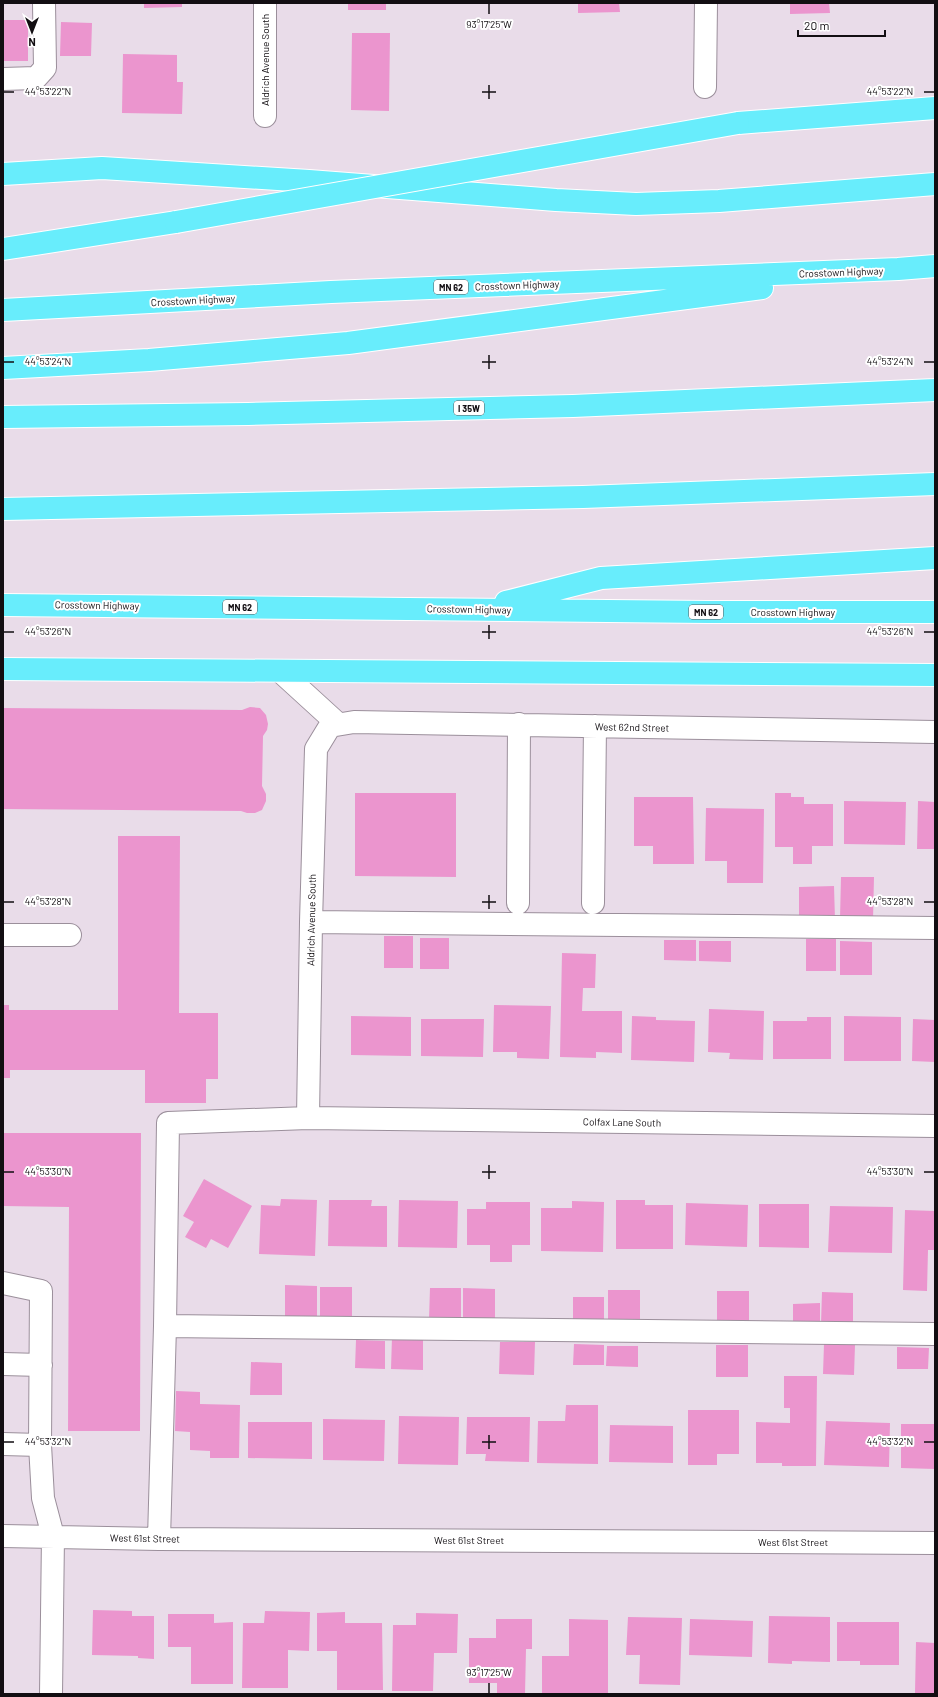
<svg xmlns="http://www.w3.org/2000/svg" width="938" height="1697" font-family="Barlow,sans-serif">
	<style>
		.building { fill: #eb95ce }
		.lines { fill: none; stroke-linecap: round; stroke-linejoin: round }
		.minor-casing { stroke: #9b8f9b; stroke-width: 24 }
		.highway-casing { stroke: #fff; stroke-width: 24 }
		.minor { stroke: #fff; stroke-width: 22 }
		.highway { stroke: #68edfc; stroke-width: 22 }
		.highway-bridge-casing { stroke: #fff; stroke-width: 24; stroke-linecap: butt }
		.highway-bridge { stroke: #68edfc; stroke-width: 22 }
		.ticks { fill: none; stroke: #120e12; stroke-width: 1.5 }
		.labels { text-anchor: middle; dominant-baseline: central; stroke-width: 4; stroke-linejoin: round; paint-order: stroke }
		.shield { fill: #fff; stroke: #595659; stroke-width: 1 }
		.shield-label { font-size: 9px; font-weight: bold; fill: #120e12 }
		.street-label { font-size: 10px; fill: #120e12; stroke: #fff }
		.ticks-label { font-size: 10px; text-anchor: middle; fill: #120e12; stroke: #fff; stroke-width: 4; stroke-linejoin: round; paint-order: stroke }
	</style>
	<rect width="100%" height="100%" fill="#e9dce9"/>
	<path class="building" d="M144 3H182V7L144 8Z
		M348 3H386V10H348Z
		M578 3H619L620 12 578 13Z
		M790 3H829L830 13 790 14Z
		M3 20H28V61H3Z
		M61 22 92 23 91 56H60Z
		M352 33H390L389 111 351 110Z
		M123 54 177 55V82H183L182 114 122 113Z
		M250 707 260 708 266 715 268 724 267 730 263 736 262 786 266 794V801L262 810 255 813H247L241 811 3 809V708L242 710Z
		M355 793H456V877L355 876Z
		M775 793H791V797H804V804H833V846H812V864H793V847H775Z
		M634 797H693L694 864H653V846H634Z
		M844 801 906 802 905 845 844 844Z
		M918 801 935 802V849H917Z
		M706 808 764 809 763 883H727V861H705Z
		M118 836H180L179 1013H218V1079H206V1103H145V1070H10V1078H3V1005H9V1010H118Z
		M841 877H874L873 920 840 919Z
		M834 886 835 920H799V887Z
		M384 936H413V968H384Z
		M420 938H449V969H420Z
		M806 939H836V971H806Z
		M664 940H696V961L664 960Z
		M699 941H731V962L699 961Z
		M840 941 872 942V975H840Z
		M562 953 596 954 595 988H583L582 1011H622V1053L596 1052V1058L560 1057Z
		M494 1005 551 1006 549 1059 517 1058V1052H493Z
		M709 1009 764 1011 763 1060 729 1059 730 1053 708 1052Z
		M351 1016 411 1017V1056L351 1055Z
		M632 1016 656 1017V1020L695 1021 694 1062 631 1060Z
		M844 1016 901 1017V1061H844Z
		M807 1017H831V1059H773V1021H807Z
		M421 1019H484L483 1057 421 1056Z
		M913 1019 935 1020V1062L912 1061Z
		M3 1133H141L140 1431H68L69 1207 3 1206Z
		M204 1179 252 1206 228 1248 211 1239 206 1248 185 1237 194 1222 183 1216Z
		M281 1199 317 1200 315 1256 259 1254 261 1205 280 1206Z
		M329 1200H372L371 1206H387V1247L328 1246Z
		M399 1200 458 1201 457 1248 398 1247Z
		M616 1200H645V1205H673V1249H616Z
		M572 1201 604 1202 603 1252 541 1251V1208H572Z
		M486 1202H530V1245H512V1262H490V1245H467V1209H486Z
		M686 1203 748 1205 747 1247 685 1245Z
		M759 1204H809V1248L759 1247Z
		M830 1206 893 1207 892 1253 828 1252Z
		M905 1210 935 1211V1250H928L927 1291 903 1290Z
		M285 1285 317 1286V1318H285Z
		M320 1287H352V1319H320Z
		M430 1288H461V1320H429Z
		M463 1288 495 1289V1321H463Z
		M608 1290H640V1322H608Z
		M717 1291H749V1323H717Z
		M822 1292 853 1293V1325L821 1324Z
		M573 1297H604V1322H573Z
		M820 1303V1323L793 1324V1304Z
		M392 1337H423V1370L391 1369Z
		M356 1340 385 1341V1369L355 1368Z
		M500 1342H535L534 1375 499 1374Z
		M574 1344 604 1345V1365H573Z
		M824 1344 855 1345 854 1375 823 1374Z
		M716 1345H748V1377H716Z
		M607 1346H638V1367L606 1366Z
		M897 1347 929 1348 928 1369H897Z
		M251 1362 282 1363V1395H250Z
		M784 1376H817L816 1466H782V1463H756V1422L790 1423V1408H784Z
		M176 1391 200 1392V1404L240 1405 239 1458H210V1451L190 1450V1432L175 1431Z
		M566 1405H598V1464L537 1463 538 1421H565Z
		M688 1410H739V1454H717V1465H688Z
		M399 1416 459 1417 458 1465 398 1464Z
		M467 1417H530L529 1462 485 1461 486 1454H466Z
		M323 1419 385 1420 384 1461 323 1460Z
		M826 1421 890 1423 889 1467 824 1465Z
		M248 1422H312V1459L248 1458Z
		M901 1424H935V1469L901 1468Z
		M610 1425 673 1426V1463L609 1462Z
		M93 1610 132 1611V1616H154V1659L138 1658V1656L92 1655Z
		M265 1611 310 1612 309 1651 288 1650V1688H242L243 1623H264Z
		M345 1612V1623H382L383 1690H337V1651H317V1613Z
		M416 1613 458 1614 457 1653H434L433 1691H392L393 1625H416Z
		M168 1614H214V1623L233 1622V1684H191V1647H168Z
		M769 1616 830 1617V1662L792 1661V1664L768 1663Z
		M628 1617 682 1618 680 1685 639 1684 640 1655H626Z
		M496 1619H532V1649H526L525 1694H497V1683H469V1638H496Z
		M569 1619 608 1620V1694H542V1656H569Z
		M690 1619 753 1621 752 1657 689 1655Z
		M837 1622H899V1665H860V1661H837Z
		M916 1642 935 1643V1694L915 1693Z"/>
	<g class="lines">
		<g class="minor-casing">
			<path id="minor" d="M3 79 36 78 45 68 44 3
				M705 87 706 3
				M265 116V3
				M281 672 338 724
				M518 903 519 724
				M593 903 595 726
				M311 922 935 928
				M3 935H70
				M308 1118 311 922 316 749 330 726 354 722 935 732
				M3 1283 41 1291 40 1445 43 1498 53 1536 51 1694
				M165 1326 935 1334
				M3 1364 41 1365
				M3 1444 40 1445
				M3 1536 159 1539 935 1543
				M159 1539 165 1326 168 1123 308 1118 935 1126"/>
		</g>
		<g class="highway-casing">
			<path id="highway" d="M738 123 935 108
				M3 174 102 168 309 181 556 200 636 204 719 201 935 184
				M3 249 176 222
				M3 310 331 292 898 269 935 266
				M3 368 149 360 348 343 762 288
				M3 417 248 414 573 406 935 390
				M3 509 583 497 935 484
				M506 602 601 578 935 558
				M3 605 708 612H935
				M3 669 935 675"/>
		</g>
		<use href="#minor" class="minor"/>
		<use href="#highway" class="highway"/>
		<g class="highway-bridge-casing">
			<path id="highway-bridge" d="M176 222 738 123"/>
		</g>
		<use href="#highway-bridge" class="highway-bridge"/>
	</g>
	<path class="ticks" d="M489 4V14M489 85V99M4 92H14M482 92H496M924 92H934M489 355V369M4 362H14M482 362H496M924 362H934M489 625V639M4 632H14M482 632H496M924 632H934M489 895V909M4 902H14M482 902H496M924 902H934M489 1165V1179M4 1172H14M482 1172H496M924 1172H934M489 1435V1449M4 1442H14M482 1442H496M924 1442H934M489 1683V1693"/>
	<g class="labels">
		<g class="shield">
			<rect x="434" y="280" width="34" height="14" rx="3"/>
			<rect x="454" y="401" width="30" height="14" rx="3"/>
			<rect x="223" y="600" width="34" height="14" rx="3"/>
			<rect x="689" y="605" width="34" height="14" rx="3"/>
		</g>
		<g class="shield-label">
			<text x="451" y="287">MN 62</text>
			<text x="469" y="408">I 35W</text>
			<text x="240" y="607">MN 62</text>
			<text x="706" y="612">MN 62</text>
		</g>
		<g class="street-label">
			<text transform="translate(265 60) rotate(-90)">Aldrich Avenue South</text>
			<text transform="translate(841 272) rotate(-2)">Crosstown Highway</text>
			<text transform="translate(517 285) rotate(-2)">Crosstown Highway</text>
			<text transform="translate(193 300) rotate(-3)">Crosstown Highway</text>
			<text transform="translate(97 605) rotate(1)">Crosstown Highway</text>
			<text transform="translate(469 609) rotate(1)">Crosstown Highway</text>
			<text x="793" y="612">Crosstown Highway</text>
			<text transform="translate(632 727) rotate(1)">West 62nd Street</text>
			<text transform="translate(311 920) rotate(-89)">Aldrich Avenue South</text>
			<text transform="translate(622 1122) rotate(1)">Colfax Lane South</text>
			<text transform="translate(145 1538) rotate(1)">West 61st Street</text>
			<text x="469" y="1540">West 61st Street</text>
			<text x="793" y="1542">West 61st Street</text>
		</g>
	</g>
	<g class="ticks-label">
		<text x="489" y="28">93°17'25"W</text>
		<text x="890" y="95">44°53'22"N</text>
		<text x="48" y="95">44°53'22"N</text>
		<text x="890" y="365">44°53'24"N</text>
		<text x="48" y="365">44°53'24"N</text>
		<text x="48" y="635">44°53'26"N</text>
		<text x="890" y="635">44°53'26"N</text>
		<text x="890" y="905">44°53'28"N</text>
		<text x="48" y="905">44°53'28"N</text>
		<text x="890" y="1175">44°53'30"N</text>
		<text x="48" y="1175">44°53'30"N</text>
		<text x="890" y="1445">44°53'32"N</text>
		<text x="48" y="1445">44°53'32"N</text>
		<text x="489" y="1676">93°17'25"W</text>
	</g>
	<rect width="938" height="1697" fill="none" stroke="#120e12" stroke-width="8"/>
	<g transform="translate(32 32) rotate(180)" stroke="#ffffff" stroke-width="3" paint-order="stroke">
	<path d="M0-3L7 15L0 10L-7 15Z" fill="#120e12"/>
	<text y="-6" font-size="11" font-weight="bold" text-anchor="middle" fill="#120e12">N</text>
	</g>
	<path d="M798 30v6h87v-6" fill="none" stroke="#120e12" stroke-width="2"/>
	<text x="804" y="30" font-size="12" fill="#120e12" stroke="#ffffff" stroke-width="3" paint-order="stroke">20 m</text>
</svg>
